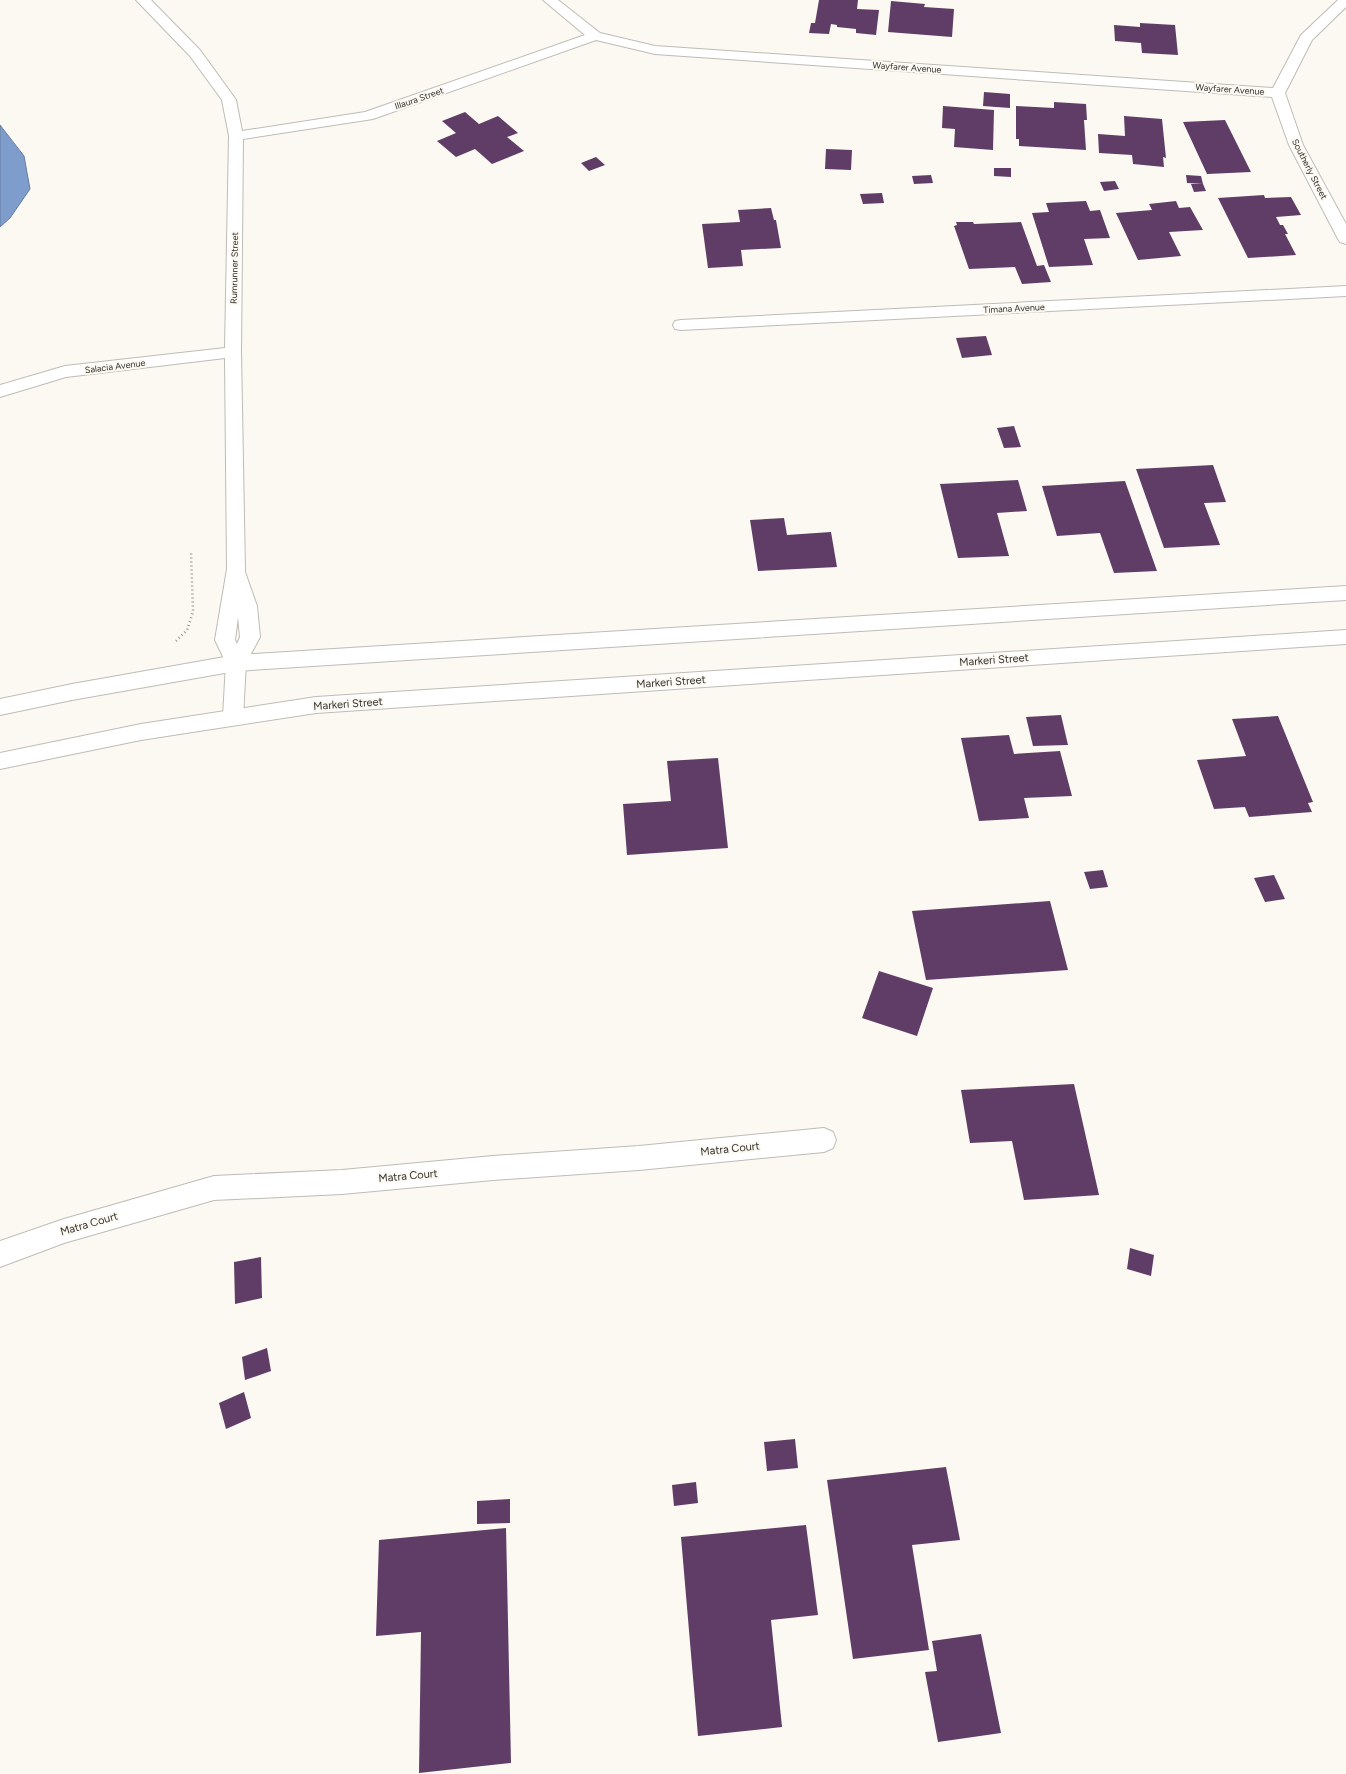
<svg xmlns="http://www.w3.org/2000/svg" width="1346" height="1774" font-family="Figtree,sans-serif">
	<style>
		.water { fill: #7f9dcc; stroke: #687d9d }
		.building { fill: #603d66 }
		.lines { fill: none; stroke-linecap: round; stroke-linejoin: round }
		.street-casing { stroke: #bebcb5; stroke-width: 2 }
		.secondary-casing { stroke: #bebcb5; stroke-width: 2 }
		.path { stroke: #989691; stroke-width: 2.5; stroke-dasharray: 1 3; stroke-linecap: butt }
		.street { fill: #fff; fill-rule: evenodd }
		.secondary { fill: #fff; fill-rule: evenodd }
		.labels { text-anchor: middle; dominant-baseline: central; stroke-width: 4; stroke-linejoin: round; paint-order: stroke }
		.far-street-label { font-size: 9px; fill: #32312e; stroke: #fbf9f1 }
		.street-label { font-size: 11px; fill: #32312e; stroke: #fbf9f1 }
	</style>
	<rect width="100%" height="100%" fill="#fbf9f1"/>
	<path class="water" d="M0 125 24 156 30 189 10 218 0 227Z"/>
	<path class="building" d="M819 0H858L857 9 879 10 876 35 856 33V29L837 27V25L831 24 829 34 809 33 811 23H815Z
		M891 1 925 4 924 7 954 9 952 37 888 32Z
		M1140 23 1175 25 1178 55 1142 53 1141 43 1115 41 1114 25 1140 27Z
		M984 92 1010 94V108L983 106Z
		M1054 102 1086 104 1087 120H1084L1086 150 1019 146V139H1016V106L1054 108Z
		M943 106 994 110 993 150 954 147 955 129 942 128Z
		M465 112 479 124 498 116 518 133 507 137 524 151 492 164 475 149 456 157 437 141 456 133 442 121Z
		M1124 116 1162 119 1166 158 1163 157 1164 167 1133 164 1132 155 1099 153 1098 134 1125 136Z
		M1225 120 1251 172 1207 174 1183 122Z
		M826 149 852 150 851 170 825 169Z
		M596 157 605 165 589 171 581 163Z
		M994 168H1011V177L994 176Z
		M931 175 933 183 914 184 912 176Z
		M1186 175 1201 176 1203 184 1187 183Z
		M1115 181 1119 189 1104 191 1100 182Z
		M1191 184H1203L1206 191 1194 192Z
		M882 193 884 203 863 204 860 194Z
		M1264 195 1265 198 1291 197 1301 215 1276 217 1280 225H1283L1288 234H1285L1296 255 1248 258 1218 198Z
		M1086 201 1090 211 1100 210 1110 238 1084 239 1093 265 1049 267 1032 213 1049 212 1046 203Z
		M1176 201 1179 208 1190 207 1203 230 1169 232 1181 256 1138 260 1116 213 1152 210 1149 204Z
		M771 208 774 220H776L781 248 741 250 743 266 708 268 702 224 740 222 738 210Z
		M956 222H973L974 224 1021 222 1037 266 1044 265 1051 282 1022 284 1015 267 969 269 954 226 957 225Z
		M986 336 992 355 962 358 956 338Z
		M1014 426 1021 447 1004 448 997 428Z
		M1213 465 1226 502 1204 503 1220 545 1164 548 1136 469Z
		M1018 480 1027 511 997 513 1009 556 958 558 940 484Z
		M1125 481 1157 571 1114 573 1100 533 1057 536 1042 486Z
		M784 518 787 535 831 532 837 567 758 571 750 520Z
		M1061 715 1068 745 1033 746 1026 717Z
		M1278 716 1313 802 1308 803 1312 812 1249 817 1245 807 1214 809 1197 760 1246 756 1232 719Z
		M1009 735 1014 754 1060 751 1072 796 1024 798 1029 818 979 821 961 738Z
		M718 758 728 848 627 855 623 804 671 801 667 761Z
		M1103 870 1108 887 1090 889 1084 872Z
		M1274 875 1285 899 1265 902 1254 878Z
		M1050 901 1068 970 926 980 912 911Z
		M879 971 933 988 917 1036 862 1018Z
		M1074 1084 1099 1195 1024 1200 1012 1141 970 1143 961 1090Z
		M1130 1248 1154 1255 1151 1276 1127 1269Z
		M261 1257 262 1298 235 1304 234 1262Z
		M267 1348 271 1371 245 1380 242 1357Z
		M244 1392 251 1418 226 1429 219 1403Z
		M795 1439 798 1468 767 1471 764 1442Z
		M946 1467 960 1540 912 1545 929 1650 853 1659 827 1480Z
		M696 1482 698 1503 674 1506 672 1485Z
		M510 1499V1523L477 1524V1501Z
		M806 1525 818 1615 771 1620 782 1727 698 1736 681 1537Z
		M506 1528 511 1763 419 1773 421 1632 376 1636 379 1540Z
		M981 1634 1001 1733 938 1742 925 1672 937 1671 932 1641Z"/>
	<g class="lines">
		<g class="street-casing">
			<path id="street" d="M136 0H151L200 50 234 97 236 100 242 131 365 112 585 35 543 0H558L600 33 655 46 1273 88 1301 35 1338 0H1346V7L1312 40 1285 93 1303 145 1346 224V244L1340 242 1338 239 1289 145 1272 97 655 54 596 40 373 119 243 139 241 352 245 572 257 606 260 637 246 663 243 717 240 723 233 725 226 723 223 717 226 663 215 640 227 569 225 358 66 377 0 397V385L65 366 225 348 229 136 222 100 190 56ZM238 617 240 637 237 644 235 640Z
				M1346 286V296L681 330 675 329 673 325 675 321 681 320Z
				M824 1128 833 1132 836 1140 833 1148 824 1152 639 1170 493 1180 342 1194 214 1200 64 1243 0 1267V1241L64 1219 214 1176 342 1170 493 1156 639 1146Z"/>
		</g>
		<g class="secondary-casing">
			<path id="secondary" d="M1346 586V600L236 671 72 700 0 715V699L72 684 236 655Z
				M1346 630V644L316 713 141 740 0 769V753L141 724 316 697Z"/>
		</g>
		<path class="path" d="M176 641 187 630 193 612 191 552"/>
		<use href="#street" class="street"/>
		<use href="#secondary" class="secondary"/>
	</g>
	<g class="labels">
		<g class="far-street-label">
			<text transform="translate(907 67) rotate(4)">Wayfarer Avenue</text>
			<text transform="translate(1230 89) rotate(4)">Wayfarer Avenue</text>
			<text transform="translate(419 98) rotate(-19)">Illaura Street</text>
			<text transform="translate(1310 169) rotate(63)">Southerly Street</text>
			<text transform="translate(234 268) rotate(-89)">Rumrunner Street</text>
			<text transform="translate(1014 308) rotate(-3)">Timana Avenue</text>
			<text transform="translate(115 366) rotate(-7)">Salacia Avenue</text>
		</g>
		<g class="street-label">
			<text transform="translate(994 660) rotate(-4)">Markeri Street</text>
			<text transform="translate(671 682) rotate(-4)">Markeri Street</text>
			<text transform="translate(348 704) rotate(-4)">Markeri Street</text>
			<text transform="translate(730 1149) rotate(-6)">Matra Court</text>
			<text transform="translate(408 1176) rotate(-5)">Matra Court</text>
			<text transform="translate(89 1224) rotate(-16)">Matra Court</text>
		</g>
	</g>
</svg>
